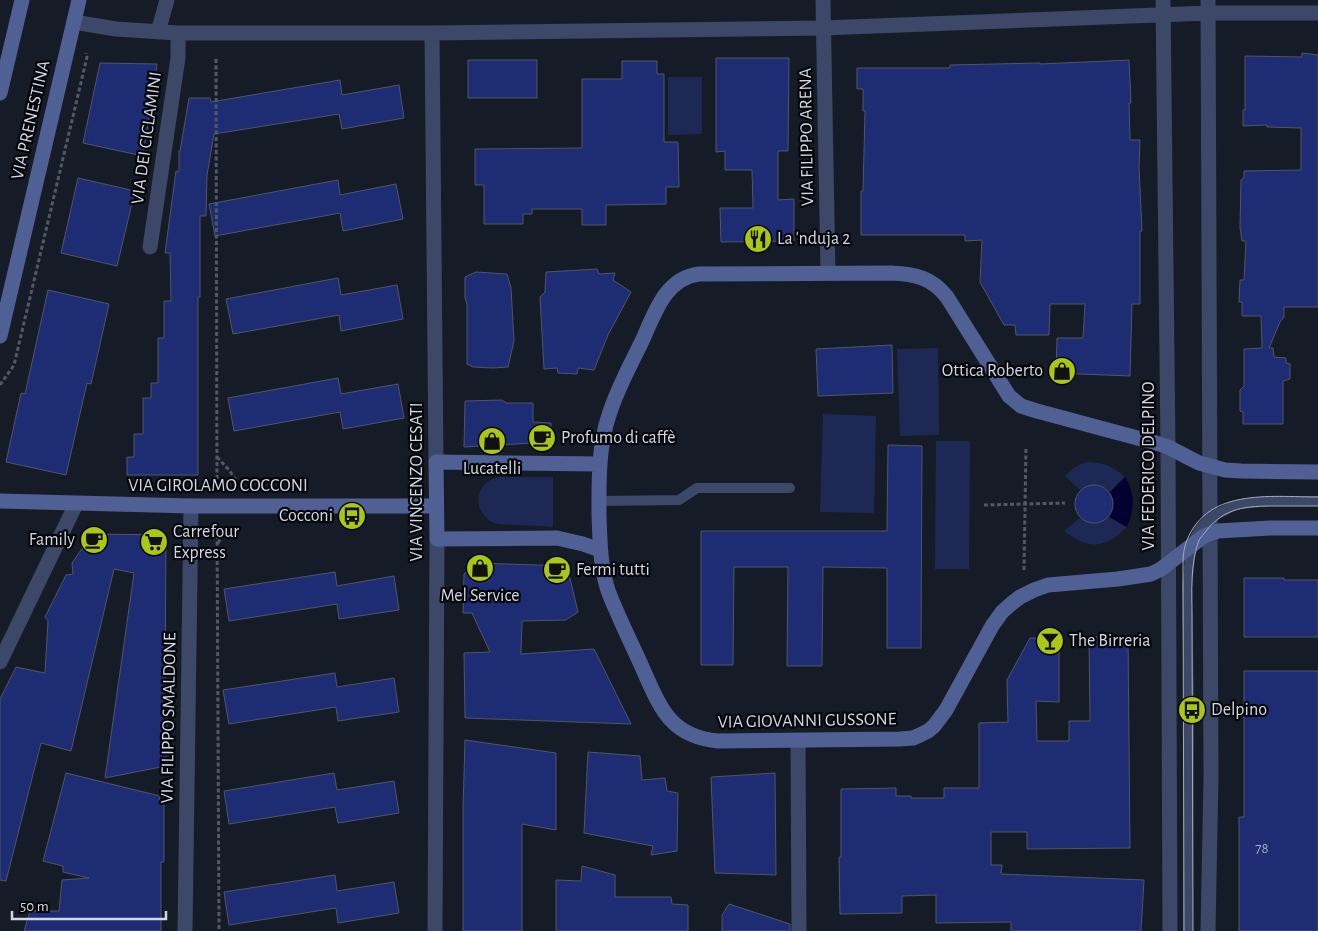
<svg xmlns="http://www.w3.org/2000/svg" width="1318" height="931" font-family="'Alegreya Sans',sans-serif">
	<style>
		.green { fill: #1d2954 }
		.water { fill: #030032 }
		.building { fill: #1e2c74; stroke: #505666 }
		.lines { fill: none; stroke-linecap: round; stroke-linejoin: round }
		.path { stroke: #535864; stroke-width: 3; stroke-dasharray: 4 2.5; stroke-linecap: butt }
		.lane { stroke: #3d4868; stroke-width: 10 }
		.street { stroke: #3d4868; stroke-width: 15 }
		.secondary { stroke: #506094; stroke-width: 15 }
		.tram { stroke: #a7abb6; stroke-width: 1 }
		.labels { text-anchor: middle; dominant-baseline: central; stroke-width: 4.5; stroke-linejoin: round; paint-order: stroke }
		.number-label { font-size: 15px; fill: #a6acc6 }
		.street-label { font-size: 18px; fill: #d3d7e1; stroke: #05060b }
		.poi-label { font-size: 18px; fill: #d3d7e1; stroke: #05060b; text-anchor: start }
	</style>
	<rect width="100%" height="100%" fill="#161b28"/>
	<path class="green" d="M668 77H702V134L668 135Z
		M938 348 939 435 900 436 897 349Z
		M823 414 876 416 874 513 820 512Z
		M936 441H970L969 569H935Z
		M1087 462C1103 462 1114 467 1125 477L1110 492C1100 483 1091 483 1080 490L1065 476C1072 469 1077 465 1087 462Z
		M499 477H553V527C540 526 527 525 514 525 508 524 500 525 494 523 483 518 476 506 479 494 482 485 489 479 499 477Z
		M1109 517 1127 527C1105 549 1089 550 1064 531L1080 518C1090 525 1100 525 1109 517Z"/>
	<path class="water" d="M1125 477C1136 494 1134 510 1127 527L1109 517C1114 508 1115 501 1110 492Z"/>
	<path class="building" d="M1302 53 1318 55V307H1284V317L1280 322 1269 348H1273L1274 357 1286 358V363L1290 364V379L1283 381V424H1243V412L1240 411V390L1244 386V349L1262 348 1261 316H1242V302H1239L1240 280H1244L1246 241H1242L1240 227 1241 180 1244 178V171L1301 170V128L1267 127V125L1243 126V110H1245V56L1302 57Z
		M716 58H789L788 151H778V200L794 199V241L721 242 720 208H753L752 170H725V151L716 152Z
		M468 60H537V98H468Z
		M1129 60 1131 103H1129L1130 140H1140L1139 167 1142 231H1140V304H1132L1130 376 1056 373 1057 338H1083L1085 304H1050L1049 335H1016L1015 325H1004L980 282 982 240 965 241V235H861V191H863L865 111H863V89H857V68H950V65L1040 63V64Z
		M622 61H657V74H664V142H678L679 187H666V204L606 205V225H582V209H532V214H523V224H484V185H475V149L582 148V79H622Z
		M100 63 157 64 143 156 83 143Z
		M340 80 342 95 399 85 404 118 342 129 339 114 214 134 207 175 206 216H200V297H198V475H127V457H134V434H143V398H151V383H158V338H164V301H171L170 253H165L176 171 179 172V151H180L189 98H210L211 102Z
		M78 178 135 191 117 266 61 253Z
		M338 180 340 195 396 184 403 219 343 231 340 213 215 236 209 204Z
		M597 269 599 274 615 273 613 280 631 292 608 335 594 370 578 368 577 374 558 373 557 368 544 369 540 297 545 292 546 272Z
		M476 272 507 274 511 288 514 341 508 367 493 368 473 367 467 364V304L465 298V277Z
		M338 278 341 295 397 285 403 319 341 331 339 315 233 334 226 299Z
		M48 290 109 304 91 384 87 383 66 475 6 462 21 393 25 394Z
		M892 345 893 393 818 396 816 349Z
		M338 378 341 394 398 384 404 418 343 429 340 412 234 431 228 398Z
		M502 400 506 403H533V422L551 423V442L464 447 465 401Z
		M888 445 922 446 921 648H887V568L823 567 822 666H787L788 567H734L733 665H701V531H887Z
		M1075 504a19 19 0 1 1 38 0a19 19 0 1 1-38 0Z
		M92 534 166 535 165 689H168L166 766 105 778 134 573 114 569 71 751 41 743 6 881 0 880V699L16 667 45 673 48 621 45 617 66 575 73 574 72 563Z
		M475 563 567 566 578 612 566 620 522 621 521 654 594 649 631 724 465 718 464 653 490 652 472 613H463L464 574Z
		M335 572 337 586 394 576 399 610 339 619 337 604 229 621 224 589Z
		M1244 578H1284V580H1318V637H1244Z
		M1089 637H1128L1130 848 1027 849V832H991V865H1002L1001 874 1144 880 1141 931H1011V922L936 923V895L902 896V913L840 914 839 857H841V789L896 788V796H911V798H944V788H979V723L1008 722 1007 680 1030 638 1059 639V702L1036 701 1037 741H1069V721H1090Z
		M1244 671H1318V931H1239V817H1244Z
		M335 673 337 687 394 678 399 712 338 721 336 707 229 724 223 690Z
		M465 740 556 753V830L522 824V931H463V810Z
		M588 752 640 756 642 780 665 778 667 791 678 793 677 851 651 855 653 846 584 833Z
		M66 773 160 796 159 801 164 802V862H161V931H24L30 911H59L62 880 89 878 63 872V866L43 861Z
		M334 773 337 790 394 781 399 813 338 823 335 807 229 824 224 791Z
		M775 773 776 875 715 873 711 777Z
		M582 866 615 875V897H671L672 904 688 905V931H556V880L581 881Z
		M335 875 337 891 394 882 399 913 338 923 336 908 229 925 224 892Z
		M729 904 790 924V931H722V915Z"/>
	<g class="lines">
		<path class="path" d="M216 59 217 491
			M0 385 14 365 87 57 86 53
			M217 457 229 470 236 480
			M984 505 1065 503
			M217 522 219 931
			M218 543 224 532V525
			M1024 570 1026 447"/>
		<path class="lane" d="M599 501 679 500 697 488H790
			M1188 931 1189 711 1187 586 1191 547 1199 529 1210 518 1233 506 1240 504 1270 501H1318"/>
		<path class="street" d="M823 0 828 273
			M1163 0 1168 447 1170 931
			M1208 0 1211 778 1208 931
			M74 22 116 29 178 33H432L823 28 1208 13H1318
			M158 32 167 0
			M432 33 436 462
			M150 247 178 58V33
			M0 662 76 504
			M798 741 799 931
			M185 931 191 506
			M435 931 437 539"/>
		<path class="secondary" d="M0 93 22 0
			M0 336 79 0
			M600 464 436 462 437 539 557 538 583 544 600 550
			M1318 472 1241 471 1225 470 1199 463 1168 447 1156 443 1037 411 1021 406 1009 396 947 297C932 278 916 274 891 273L699 274C666 278 655 312 643 339 631 364 617 389 609 415 598 447 599 482 599 516 600 540 600 564 607 587 610 598 616 609 620 619 627 635 635 651 642 667 660 707 669 736 718 741L900 739 913 738 920 735 928 731 934 726 946 710 992 626 1002 612 1011 604 1020 597 1034 590 1048 585 1118 579 1151 574 1161 569 1204 536 1218 531 1270 528H1318
			M0 501 191 506H436"/>
		<path class="tram" d="M1184 931 1183 569C1183 561 1183 553 1185 546 1203 487 1270 497 1318 497
			M1193 931 1192 617C1192 592 1190 564 1199 540 1201 537 1204 534 1206 531 1225 507 1247 506 1276 506 1290 506 1304 506 1318 506"/>
	</g>
	<defs>
		<g id="restaurant-disc" transform="scale(1.4375)"><circle r="9.5" fill="#abc716" stroke="#05060b"/><path d="M-5-6h1v4h1v-4h1v4h1v-4h1v5L-1.5 .5V6h-2V.5L-5-1ZM5-6V6H3V1.5H1.5Q1.5-4 5-6Z" fill="#111"/></g>
		<g id="shop-disc" transform="scale(1.4375)"><circle r="9.5" fill="#abc716" stroke="#05060b"/><path d="M-5-2.5h2.3a2.7 3.5 0 0 1 5.4 0H5L5.5 6h-11ZM-1.5-2.5h3a1.5 2.3 0 0 0-3 0Z" fill="#111"/></g>
		<g id="cafe-disc" transform="scale(1.4375)"><circle r="9.5" fill="#abc716" stroke="#05060b"/><path d="M-5.5-4.5H6V0H3Q3 3.5 0 3.5H-2.5Q-5.5 3.5-5.5 0ZM3-3.2v2h1.7v-2ZM-6 4.5H4V6H-6Z" fill="#111"/></g>
		<g id="bus-disc" transform="scale(1.4375)"><circle r="9.5" fill="#abc716" stroke="#05060b"/><path d="M-5-6H5V4H4V6H2V4H-2V6H-4V4H-5ZM-3.5-4V0h7V-4ZM-3.5 1.2v1.5H-2V1.2ZM2 1.2v1.5H3.5V1.2Z" fill="#111"/></g>
		<g id="supermarket-disc" transform="scale(1.4375)"><circle r="9.5" fill="#abc716" stroke="#05060b"/><path d="M-6-5.5h2.5l.6 2H6L4.5 2H-2.5L-4.4-4H-6ZM-1.5 3.2a1.3 1.3 0 1 0 .1 0ZM3 3.2a1.3 1.3 0 1 0 .1 0Z" fill="#111"/></g>
		<g id="bar-disc" transform="scale(1.4375)"><circle r="9.5" fill="#abc716" stroke="#05060b"/><path d="M-6-5H6L.8 .8V4.5H3.5V6h-7V4.5H-.8V.8Z" fill="#111"/></g>
	</defs>
	<g fill-rule="evenodd">
		<use href="#restaurant-disc" x="758" y="239"/>
		<use href="#shop-disc" x="1062" y="371"/>
		<use href="#cafe-disc" x="542" y="438"/>
		<use href="#shop-disc" x="492" y="441"/>
		<use href="#bus-disc" x="352" y="516"/>
		<use href="#cafe-disc" x="94" y="540"/>
		<use href="#supermarket-disc" x="154" y="542"/>
		<use href="#shop-disc" x="480" y="568"/>
		<use href="#cafe-disc" x="557" y="570"/>
		<use href="#bar-disc" x="1050" y="641"/>
		<use href="#bus-disc" x="1192" y="710"/>
	</g>
	<g class="labels">
		<g class="number-label">
			<text x="1262" y="848">78</text>
		</g>
		<g class="street-label">
			<text transform="translate(31 120) rotate(-77)">VIA PRENESTINA</text>
			<text transform="translate(807 137) rotate(-91)">VIA FILIPPO ARENA</text>
			<text transform="translate(147 138) rotate(-82)">VIA DEI CICLAMINI</text>
			<text transform="translate(1149 466) rotate(-90)">VIA FEDERICO DELPINO</text>
			<text transform="translate(417 482) rotate(-90)">VIA VINCENZO CESATI</text>
			<text x="218" y="486">VIA GIROLAMO COCCONI</text>
			<text transform="translate(169 718) rotate(-89)">VIA FILIPPO SMALDONE</text>
			<text transform="translate(807 721) rotate(-1)">VIA GIOVANNI GUSSONE</text>
		</g>
		<g class="poi-label">
			<text x="777" y="239">La 'nduja 2</text>
			<text x="1043" y="371" text-anchor="end">Ottica Roberto</text>
			<text x="561" y="438">Profumo di caffè</text>
			<text x="492" y="469" text-anchor="middle">Lucatelli</text>
			<text x="333" y="516" text-anchor="end">Cocconi</text>
			<text x="173" y="532">Carrefour<tspan x="173" dy="21">Express</tspan></text>
			<text x="75" y="540" text-anchor="end">Family</text>
			<text x="576" y="570">Fermi tutti</text>
			<text x="480" y="596" text-anchor="middle">Mel Service</text>
			<text x="1069" y="641">The Birreria</text>
			<text x="1211" y="710">Delpino</text>
		</g>
	</g>
	<path d="M12 911v8h154v-8" fill="none" stroke="#d3d7e1" stroke-width="2.5"/>
	<text x="20" y="911" font-size="15" fill="#d3d7e1" stroke="#05060b" stroke-width="4" paint-order="stroke">50 m</text>
</svg>
